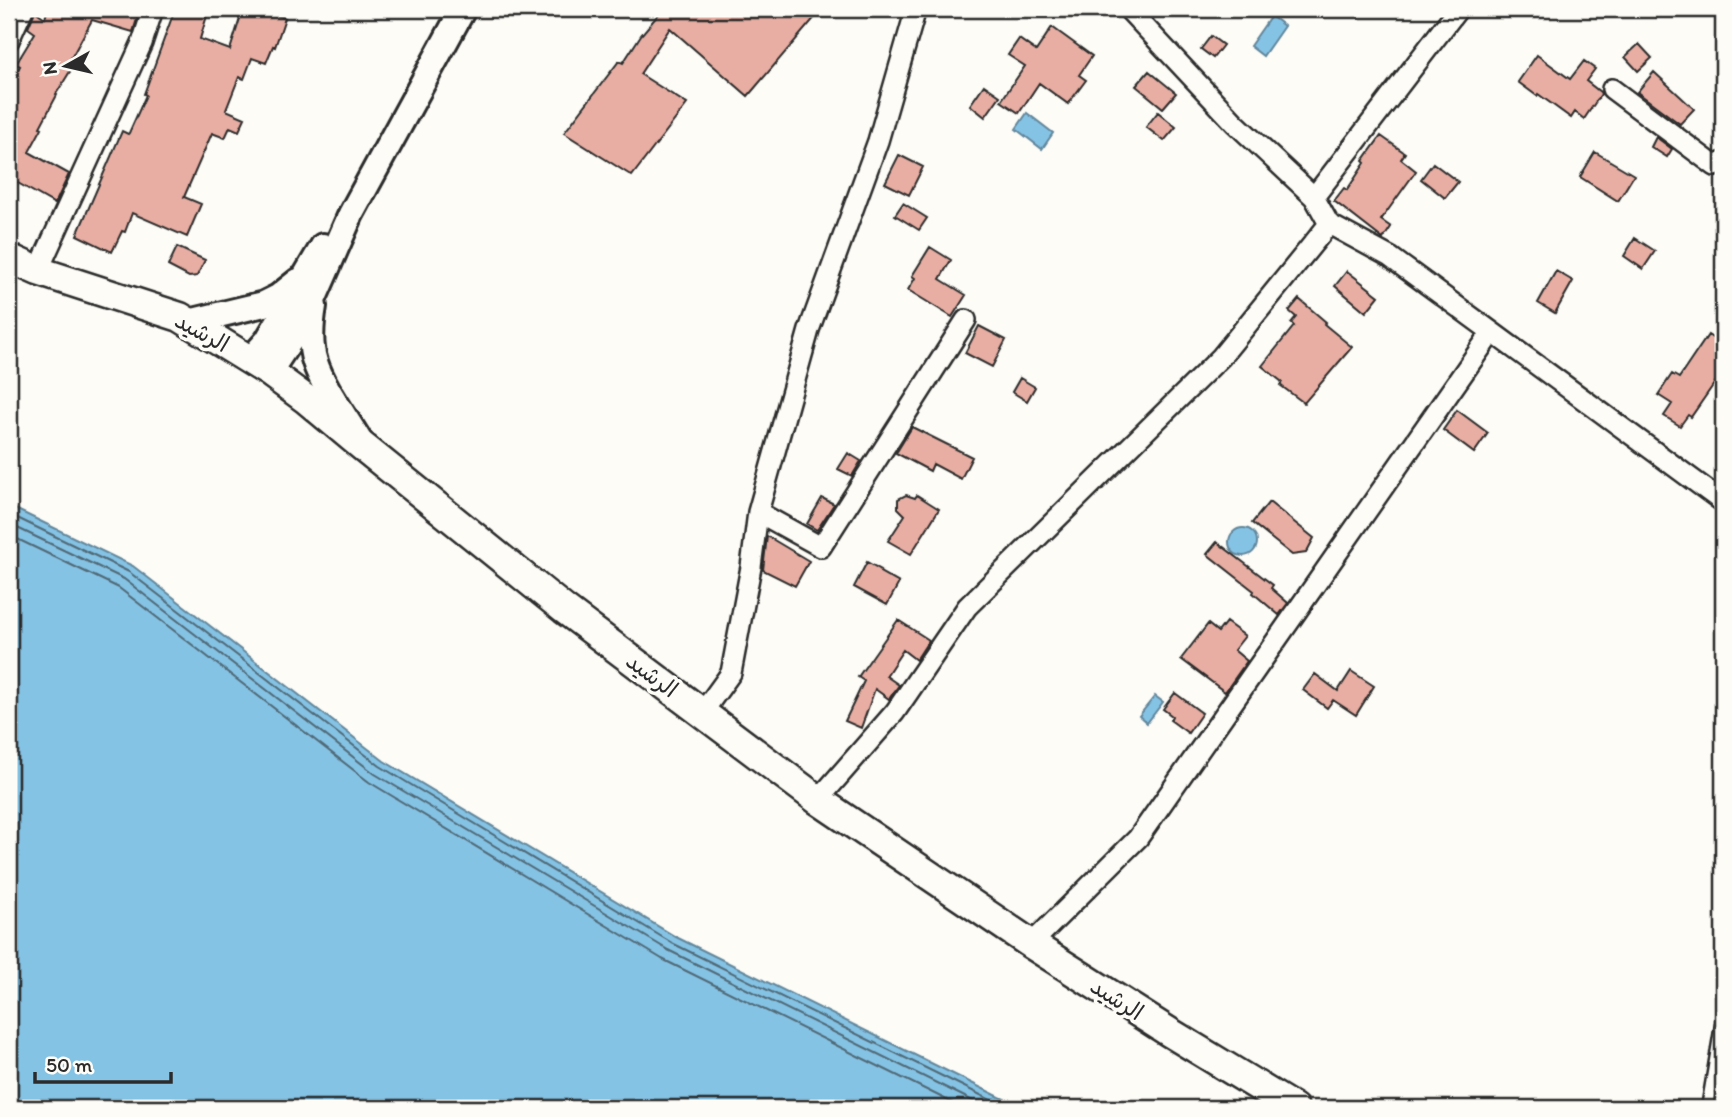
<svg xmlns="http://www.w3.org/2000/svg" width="1732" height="1117" font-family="Itim,'Playpen Sans Arabic',sans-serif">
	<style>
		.water { fill: #85c3e5; stroke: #61869b; stroke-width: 2 }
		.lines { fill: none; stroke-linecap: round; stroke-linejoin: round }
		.shore { stroke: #4f6875; stroke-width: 2 }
		.building { fill: #e8aea3; stroke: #2b2b2b; stroke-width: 2 }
		.service-casing { stroke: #2b2b2b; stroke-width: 15 }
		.minor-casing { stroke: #2b2b2b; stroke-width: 24 }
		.tertiary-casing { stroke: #2b2b2b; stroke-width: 30 }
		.secondary-casing { stroke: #2b2b2b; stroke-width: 33 }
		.service { stroke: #fdfcf7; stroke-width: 10 }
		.minor { stroke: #fdfcf7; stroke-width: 19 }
		.tertiary { stroke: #fdfcf7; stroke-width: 24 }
		.secondary { stroke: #fdfcf7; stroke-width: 28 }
		.labels { text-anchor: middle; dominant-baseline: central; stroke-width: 7; stroke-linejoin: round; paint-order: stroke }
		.street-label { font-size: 23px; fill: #2b2b2b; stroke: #fdfcf7 }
	</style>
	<rect width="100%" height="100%" fill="#fdfcf7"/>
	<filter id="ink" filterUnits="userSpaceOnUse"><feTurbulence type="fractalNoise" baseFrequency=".0143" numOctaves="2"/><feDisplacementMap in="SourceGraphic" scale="14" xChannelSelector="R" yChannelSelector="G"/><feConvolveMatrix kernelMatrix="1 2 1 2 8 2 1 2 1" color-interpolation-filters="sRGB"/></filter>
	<g filter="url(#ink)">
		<path class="water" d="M1271 16 1284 26 1263 56 1250 46Z
			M1027 113 1053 133 1042 149 1016 129Z
			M9 506 133 566 384 761 676 937 1022 1108H9Z
			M1229 542a14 14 0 1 1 28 0a14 14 0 1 1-28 0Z
			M1155 696 1163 702 1147 723 1139 716Z"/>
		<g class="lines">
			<path class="shore" d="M9 514 129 572 380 766 672 943 1007 1108
				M9 524 124 579 375 774 668 950 987 1108
				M9 535 119 588 369 782 662 959 963 1108"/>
		</g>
		<path class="building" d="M48 9H140L133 32 92 20 69 62 74 65 56 94 57 95 40 127 42 128 29 152 69 174 55 204 9 178V86L20 66 16 64 35 33 28 28 35 11 45 18Z
			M175 9H209L200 39 230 50 243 9H256L285 18 275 47 273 46 266 63 252 58 244 79 239 77 226 110 245 118 239 131 230 127 225 138 212 133 184 197 201 204 187 237 132 213 125 232 122 231 112 252 77 235 122 131 128 134 129 133 146 95 144 94Z
			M663 9H822L748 96 670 28 640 74 687 104 632 176 564 133 619 61 623 63 641 35Z
			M1052 27 1092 56 1079 75 1086 80 1068 104 1039 83 1019 113 1001 101 1025 66 1008 55 1019 39 1036 51Z
			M1211 36 1223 45 1213 58 1201 49Z
			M1639 44 1652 58 1638 71 1625 57Z
			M1537 55 1570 79 1584 61 1595 69 1586 81 1600 92 1601 94 1584 119 1575 112 1571 118 1538 94 1537 96 1518 82Z
			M1149 71 1176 93 1163 108 1136 86Z
			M1654 72 1694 109 1680 124 1637 92Z
			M984 85 1000 96 985 117 970 105Z
			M1158 112 1176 127 1164 141 1146 127Z
			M1381 136 1405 153 1401 159 1416 171 1381 220 1391 227 1383 239 1334 201 1344 188 1347 190 1365 163 1363 161Z
			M1656 137 1672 149 1667 157 1651 147Z
			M1595 152 1634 175 1618 201 1580 177Z
			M899 155 923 167 909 195 885 183Z
			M1433 163 1458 182 1445 198 1421 179Z
			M903 203 927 218 919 230 895 215Z
			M1635 238 1655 251 1643 269 1624 256Z
			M177 247 205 260 197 276 189 277 168 266Z
			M930 247 951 260 940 279 966 295 952 317 908 290 915 278 912 276Z
			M1347 271 1379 296 1366 312 1335 286Z
			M1556 271 1573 281 1555 313 1538 303Z
			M1299 299 1326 322 1324 324 1352 347 1304 403 1280 385 1282 382 1262 366 1294 326 1291 323 1296 317 1289 311Z
			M979 326 1006 340 992 367 965 353Z
			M1708 335 1723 345V371L1691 417 1688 415 1680 426 1664 416 1672 404 1658 395 1672 374 1679 378Z
			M1020 378 1035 387 1027 401 1012 392Z
			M1457 410 1488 433 1474 453 1443 430Z
			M912 427 972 457 961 479 933 464 930 471 896 453Z
			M848 453 861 461 852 476 838 469Z
			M906 495 915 498 917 495 939 509 911 554 888 541 905 515 898 508V499Z
			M822 498 834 504 817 530 807 524Z
			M1269 502 1314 538 1306 553 1292 555 1252 523Z
			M767 536 809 561 795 586 763 570Z
			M1217 542 1273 585 1271 588 1288 603 1279 615 1253 593 1254 591 1207 554Z
			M867 562 881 570 880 572 899 583 887 605 854 587Z
			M898 620 929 640 916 660 903 650 886 676 899 685 889 699 875 689 861 728 845 721 864 681 858 677Z
			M1226 622 1245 636 1234 650 1247 661 1225 692 1181 659 1208 624 1218 632Z
			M1351 671 1374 686 1356 715 1333 700 1327 708 1303 690 1315 674 1338 691Z
			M1175 693 1202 713 1188 733 1170 720 1172 716 1163 709Z"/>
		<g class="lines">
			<g class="service-casing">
				<path id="service" d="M1707 1108 1723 1013"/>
			</g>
			<g class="minor-casing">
				<path id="minor" d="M1128 9 1235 123 1314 197 1329 224 1390 257 1723 502
					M9 40 23 9
					M1612 89 1715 166 1723 162
					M1314 197 1458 9
					M38 271 142 43 153 9
					M758 512 821 547 966 320
					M702 713 731 673 751 567 758 512 809 330 878 141 916 9
					M818 800 895 712 967 607 1221 357 1329 224
					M1031 944 1138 838 1492 332"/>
			</g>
			<g class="tertiary-casing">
				<path id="tertiary" d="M314 306C311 324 309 344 315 362 323 387 345 416 359 440
					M189 322 264 304 278 297 298 281
					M251 359 267 341 323 246
					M269 372 293 336 315 296 351 214 463 9"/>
			</g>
			<g class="secondary-casing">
				<path id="secondary" d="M9 258 38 271 180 317 269 372 307 400 362 446 564 609 818 800 1031 944 1169 1032 1294 1108"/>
			</g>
			<use href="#service" class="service"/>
			<use href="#minor" class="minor"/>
			<use href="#tertiary" class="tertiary"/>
			<use href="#secondary" class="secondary"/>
		</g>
	</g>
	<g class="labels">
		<g class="street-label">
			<text transform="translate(202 332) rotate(29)">الرشيد</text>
			<text transform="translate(652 675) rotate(37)">الرشيد</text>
			<text transform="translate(1117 999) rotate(33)">الرشيد</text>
		</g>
	</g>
	<rect width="1732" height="1117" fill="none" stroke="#fdfcf7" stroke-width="35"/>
	<rect x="18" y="18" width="1697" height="1082" fill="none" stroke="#2b2b2b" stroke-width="2.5" filter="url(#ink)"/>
	<g transform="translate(66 66) rotate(262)" stroke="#fdfcf7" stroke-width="5" paint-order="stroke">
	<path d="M0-5L12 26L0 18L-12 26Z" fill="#2b2b2b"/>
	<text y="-10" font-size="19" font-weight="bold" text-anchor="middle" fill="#2b2b2b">N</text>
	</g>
	<path d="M35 1072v10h136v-10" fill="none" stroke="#2b2b2b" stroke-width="3.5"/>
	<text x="46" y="1072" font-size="21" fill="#2b2b2b" stroke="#fdfcf7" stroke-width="5" paint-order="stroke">50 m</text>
</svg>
